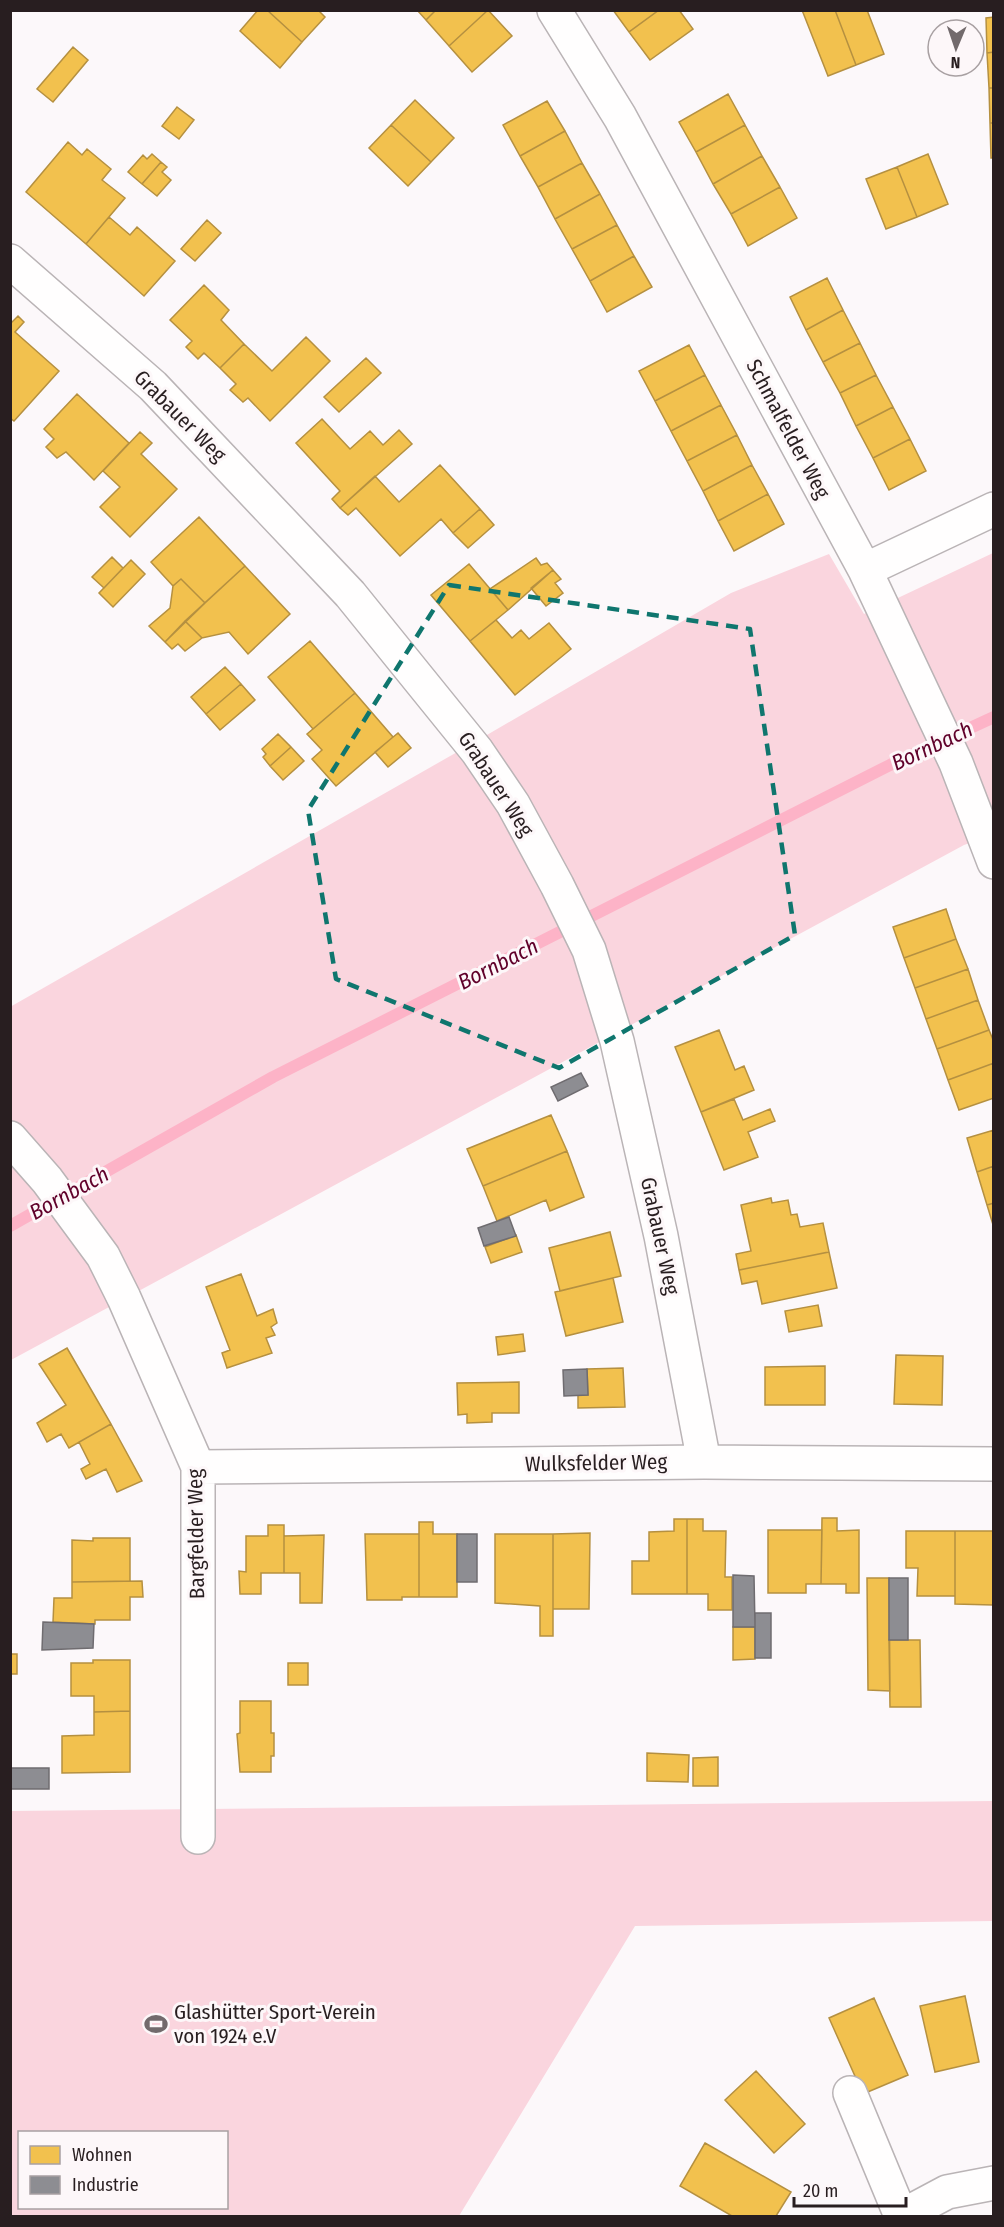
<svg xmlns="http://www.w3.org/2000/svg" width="1004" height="2227" font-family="'Fira Sans Condensed',sans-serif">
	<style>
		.green { fill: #fad5de; fill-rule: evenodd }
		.homes { fill: #f2c14e; stroke: #b59040; stroke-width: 1.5 }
		.industry { fill: #8d8d92; stroke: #6f6c70; stroke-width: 1.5 }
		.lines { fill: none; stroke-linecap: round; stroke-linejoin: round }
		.stream { stroke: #fdb3c7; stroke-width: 12 }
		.minor-casing { stroke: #bab4b6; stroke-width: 36 }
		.minor { stroke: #fffefe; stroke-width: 33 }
		.marked { fill: none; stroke: #0f766e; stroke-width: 4.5; stroke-dasharray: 12 8; stroke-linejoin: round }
		.labels { text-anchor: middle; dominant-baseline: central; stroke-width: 6; stroke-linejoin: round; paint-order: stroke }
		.street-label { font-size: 21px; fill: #281e20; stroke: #fdf7f9 }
		.poi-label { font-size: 21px; fill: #281e20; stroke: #fdf7f9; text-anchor: start }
		.water-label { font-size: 22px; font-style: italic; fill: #60002a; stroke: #fdf7f9 }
	</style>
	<rect width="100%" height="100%" fill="#fcf8fa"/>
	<path class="green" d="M993 553V835L964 845 11 1360 10 1007 480 739 731 593 829 554 864 614Z
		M993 1801V1921L635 1926 459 2216H11L10 1811ZM20 2132H226V2208H20Z"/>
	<path class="homes" d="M258 10H267L302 42 280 68 240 31Z
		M267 10H318L325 17 302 42Z
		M417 10H436L426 20Z
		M436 10H488L449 46 426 20Z
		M488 10 512 36 472 72 449 46Z
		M613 10H659L629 32Z
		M659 10H679L693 29 650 60 629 32Z
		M802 10H835L856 65 828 76Z
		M835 10H867L884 54 856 65Z
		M994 17V52L987 53 986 18Z
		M73 47 88 60 53 102 37 89Z
		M994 52V88H989L987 53Z
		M989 88H994V123H990Z
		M728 94 745 125 696 152 679 122Z
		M415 100 454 138 431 162 391 125Z
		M547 101 565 131 520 156 503 125Z
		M177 107 194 120 179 139 162 126Z
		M990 123H994V158H991Z
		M391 125 431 162 408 186 369 148Z
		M745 125 762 156 713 184 696 152Z
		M565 131 582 163 538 187 520 156Z
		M68 142 82 155 87 149 111 169 102 180 125 198 86 244 26 192Z
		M152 154 161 162 142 184 128 172 143 155 147 159Z
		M928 154 948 204 917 217 897 167Z
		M762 156 780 187 731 214 713 184Z
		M161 162 167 167 162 172 171 180 157 196 142 184Z
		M582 163 600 194 555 219 538 187Z
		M897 167 917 217 886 229 866 179Z
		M780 187 797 218 748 246 731 214Z
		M600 194 617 225 572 249 555 219Z
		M109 217 130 235 137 227 175 261 144 296 86 244Z
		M207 220 221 233 195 261 181 249Z
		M617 225 634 256 590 281 572 249Z
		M634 256 652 287 607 312 590 281Z
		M827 278 843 310 806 330 790 297Z
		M204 285 229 310 221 320 244 344 220 368 204 353 198 359 186 347 192 341 170 320Z
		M843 310 860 343 823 362 806 330Z
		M18 316 24 322 15 332 59 371 14 421 10 418V324Z
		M306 337 330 361 270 421 248 398 243 402 230 390 236 384 220 368 244 344 272 371Z
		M860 343 876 375 840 393 823 362Z
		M689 345 705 375 655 401 639 371Z
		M366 358 381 373 339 412 324 397Z
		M705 375 721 405 671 431 655 401Z
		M876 375 893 407 856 426 840 393Z
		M77 394 129 443 94 480 66 452 57 458 46 447 54 439 44 429Z
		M721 405 737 435 687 461 671 431Z
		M893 407 910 439 873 458 856 426Z
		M322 419 350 449 370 431 383 445 399 430 412 444 340 508 332 499 340 491 296 443Z
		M140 432 152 443 141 454 177 489 130 537 100 507 120 487 103 471Z
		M737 435 752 465 703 491 687 461Z
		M910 439 926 471 889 490 873 458Z
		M440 465 480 509 453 533 441 519 400 556 356 508 348 515 340 508 375 476 399 502Z
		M752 465 768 494 718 521 703 491Z
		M768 494 784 524 734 551 718 521Z
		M480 509 494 525 468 548 453 533Z
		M199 517 245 566 205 603 181 579 173 586 151 562Z
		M112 557 123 568 104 588 92 577Z
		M536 558 541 565 547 563 553 570 508 610 490 589Z
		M131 560 145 574 113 607 99 593Z
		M469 564 508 610 470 641 431 595Z
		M245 566 290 614 248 654 229 632 202 638 185 621Z
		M553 570 561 579 555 583 563 593 546 606 531 588Z
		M181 579 205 603 165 642 149 626 170 608 173 586Z
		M496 620 512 638 521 630 529 639 549 623 571 649 515 695 470 641Z
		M185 621 202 638 185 651 178 644 172 649 165 642Z
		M310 641 355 693 313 729 268 677Z
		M225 667 241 684 206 714 191 697Z
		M241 684 255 700 220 730 206 714Z
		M355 693 393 737 336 786 312 759 322 750 307 734Z
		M398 733 411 748 388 767 375 752Z
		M278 734 291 747 270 766 263 757 266 754 262 749Z
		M291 747 304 761 283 780 270 766Z
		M946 909 956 939 904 958 893 927Z
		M956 939 968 969 915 988 904 958Z
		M968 969 978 1000 926 1019 915 988Z
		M978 1000 989 1030 937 1049 926 1019Z
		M719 1030 735 1070 744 1066 754 1090 701 1112 675 1047Z
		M989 1030 994 1042V1063L948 1080 937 1049Z
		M994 1063V1098L959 1110 948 1080Z
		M734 1099 743 1120 770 1109 775 1121 748 1132 758 1157 724 1170 701 1112Z
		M551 1115 567 1151 483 1186 467 1149Z
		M994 1130V1166L977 1172 967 1138Z
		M567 1151 584 1197 550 1211 546 1200 497 1221 483 1186Z
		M994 1166V1203L987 1205 977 1172Z
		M771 1198 772 1203 788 1200 791 1215 797 1214 800 1227 823 1223 829 1252 739 1270 736 1254 751 1251 741 1205Z
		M994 1203V1228L987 1205Z
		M610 1232 621 1276 560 1291 549 1248Z
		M516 1235 522 1252 491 1263 485 1247Z
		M829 1252 837 1288 762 1304 757 1281 742 1284 739 1270Z
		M241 1274 257 1316 273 1309 277 1323 271 1327 275 1335 266 1338 272 1353 227 1368 222 1353 230 1350 206 1287Z
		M613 1278 623 1322 566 1336 555 1292Z
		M818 1305 822 1326 789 1332 785 1311Z
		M523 1334 525 1351 498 1355 496 1337Z
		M67 1348 111 1424 69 1448 61 1434 47 1442 37 1423 66 1405 39 1364Z
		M896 1355 943 1356 942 1405 894 1404Z
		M825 1366V1405H765V1367Z
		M623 1368 625 1407 578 1408V1395H588L587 1369Z
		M519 1382V1413H492V1422L467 1423V1414L458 1415 457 1383Z
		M111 1424 142 1481 117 1492 106 1469 86 1479 81 1469 90 1464 79 1442Z
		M822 1518H837V1531L859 1530V1593H846V1584H821Z
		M674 1519H687V1594H632V1561H649V1532L674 1531Z
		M687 1519H703V1531H726L725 1577H732V1610H708V1594H687Z
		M419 1522H433V1534H457V1597H419Z
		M268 1525H284V1573H261V1594H240L239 1571 246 1572V1536H268Z
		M768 1530H822L821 1584H806V1593H768Z
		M906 1531H955V1596H917L918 1568H906Z
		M955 1531H993V1605L955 1604Z
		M590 1533 589 1609H553V1534Z
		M365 1534H419V1597H402V1600H367Z
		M495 1534H553V1636H540V1606L495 1603Z
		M324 1535 322 1603H300V1573H284V1536Z
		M93 1538H130V1581L72 1582V1540L93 1541Z
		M867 1578H889L890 1691 868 1690Z
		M142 1581 143 1597H130V1620H95V1624L53 1622 54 1598H72V1582Z
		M733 1627H755V1659L733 1660Z
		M889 1640H920L921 1707H890Z
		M10 1654H17V1674H10Z
		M93 1660H130V1711L94 1712V1696H71V1663H93Z
		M288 1663H308V1685H288Z
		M240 1701H271V1733H274V1756H271V1772H240L237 1734 240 1733Z
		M130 1711V1772L62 1773V1736L94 1735V1712Z
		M647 1753 689 1755 688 1782 647 1781Z
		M718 1757V1786H693V1758Z
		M965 1996 979 2062 935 2072 920 2006Z
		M874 1998 908 2075 863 2094 829 2018Z
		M756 2071 805 2124 774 2153 725 2100Z
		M705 2143 791 2192 776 2216H732L680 2186Z"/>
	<path class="industry" d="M581 1073 588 1086 558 1101 551 1087Z
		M509 1217 516 1236 484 1246 478 1228Z
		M587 1369 588 1395 564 1396 563 1370Z
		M457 1534H477V1582H457Z
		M733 1575 754 1576 755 1627H733Z
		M889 1578H908V1640H889Z
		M755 1613H771V1658H755Z
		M43 1622 94 1624 93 1648 42 1650Z
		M10 1768H49V1789H10Z"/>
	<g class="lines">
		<path class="stream" d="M10 1226 273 1077 890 765 994 717"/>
		<g class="minor-casing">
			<path id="minor" d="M554 10 620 117 865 570 956 763 994 862
				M10 261 153 386 350 594 477 751 513 804 557 885 589 950 617 1041 661 1236 704 1462
				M865 570 994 509
				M10 1138 47 1180 103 1256 124 1298 198 1467V1837
				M198 1467 704 1462 994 1464
				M850 2093 901 2216
				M902 2216 947 2192 994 2183"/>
		</g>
		<use href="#minor" class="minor"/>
	</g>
	<path class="marked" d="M449 585 750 629 795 935 559 1068 336 979 308 810Z"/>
	<defs>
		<g id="stadium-bare" transform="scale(1.8)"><path d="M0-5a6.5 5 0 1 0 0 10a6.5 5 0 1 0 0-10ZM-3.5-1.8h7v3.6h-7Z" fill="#726a6c" stroke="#fdf7f9" stroke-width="2.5" paint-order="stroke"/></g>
	</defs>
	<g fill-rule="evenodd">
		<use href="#stadium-bare" x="156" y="2024"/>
	</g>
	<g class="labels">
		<g class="street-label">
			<text transform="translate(180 416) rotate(45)">Grabauer Weg</text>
			<text transform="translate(788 429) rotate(62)">Schmalfelder Weg</text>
			<text transform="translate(496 784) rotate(57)">Grabauer Weg</text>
			<text transform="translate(660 1236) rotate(78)">Grabauer Weg</text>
			<text transform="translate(596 1463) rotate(-1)">Wulksfelder Weg</text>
			<text transform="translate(196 1534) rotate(-91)">Bargfelder Weg</text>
		</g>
		<g class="poi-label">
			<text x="174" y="2012">Glashütter Sport-Verein<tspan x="174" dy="24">von 1924 e.V</tspan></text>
		</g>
		<g class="water-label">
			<text transform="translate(932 746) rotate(-25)">Bornbach</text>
			<text transform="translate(498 964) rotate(-27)">Bornbach</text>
			<text transform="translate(69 1193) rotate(-29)">Bornbach</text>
		</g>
	</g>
	<rect width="1004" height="2227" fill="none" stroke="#281e20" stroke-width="24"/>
	<rect x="18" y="2131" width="210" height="78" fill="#fdf7f9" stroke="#a8a0a2" stroke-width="1.5"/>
	<rect x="30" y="2146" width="30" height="18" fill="#f2c14e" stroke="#a8a0a2" stroke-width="1.5"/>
	<text x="72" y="2161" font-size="18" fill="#281e20">Wohnen</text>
	<rect x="30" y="2176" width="30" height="18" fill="#8d8d92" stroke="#a8a0a2" stroke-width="1.5"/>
	<text x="72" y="2191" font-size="18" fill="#281e20">Industrie</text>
	<g transform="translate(956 48) rotate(182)"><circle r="28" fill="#fdf7f9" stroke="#a8a0a2" stroke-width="1.5"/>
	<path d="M0-4.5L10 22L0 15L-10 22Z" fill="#726a6c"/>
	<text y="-9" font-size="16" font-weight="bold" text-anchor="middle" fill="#281e20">N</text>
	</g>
	<path d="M794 2197v9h112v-9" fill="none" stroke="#281e20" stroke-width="3"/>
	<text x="803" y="2197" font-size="18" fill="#281e20" stroke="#fdf7f9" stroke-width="4.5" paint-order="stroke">20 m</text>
</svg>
